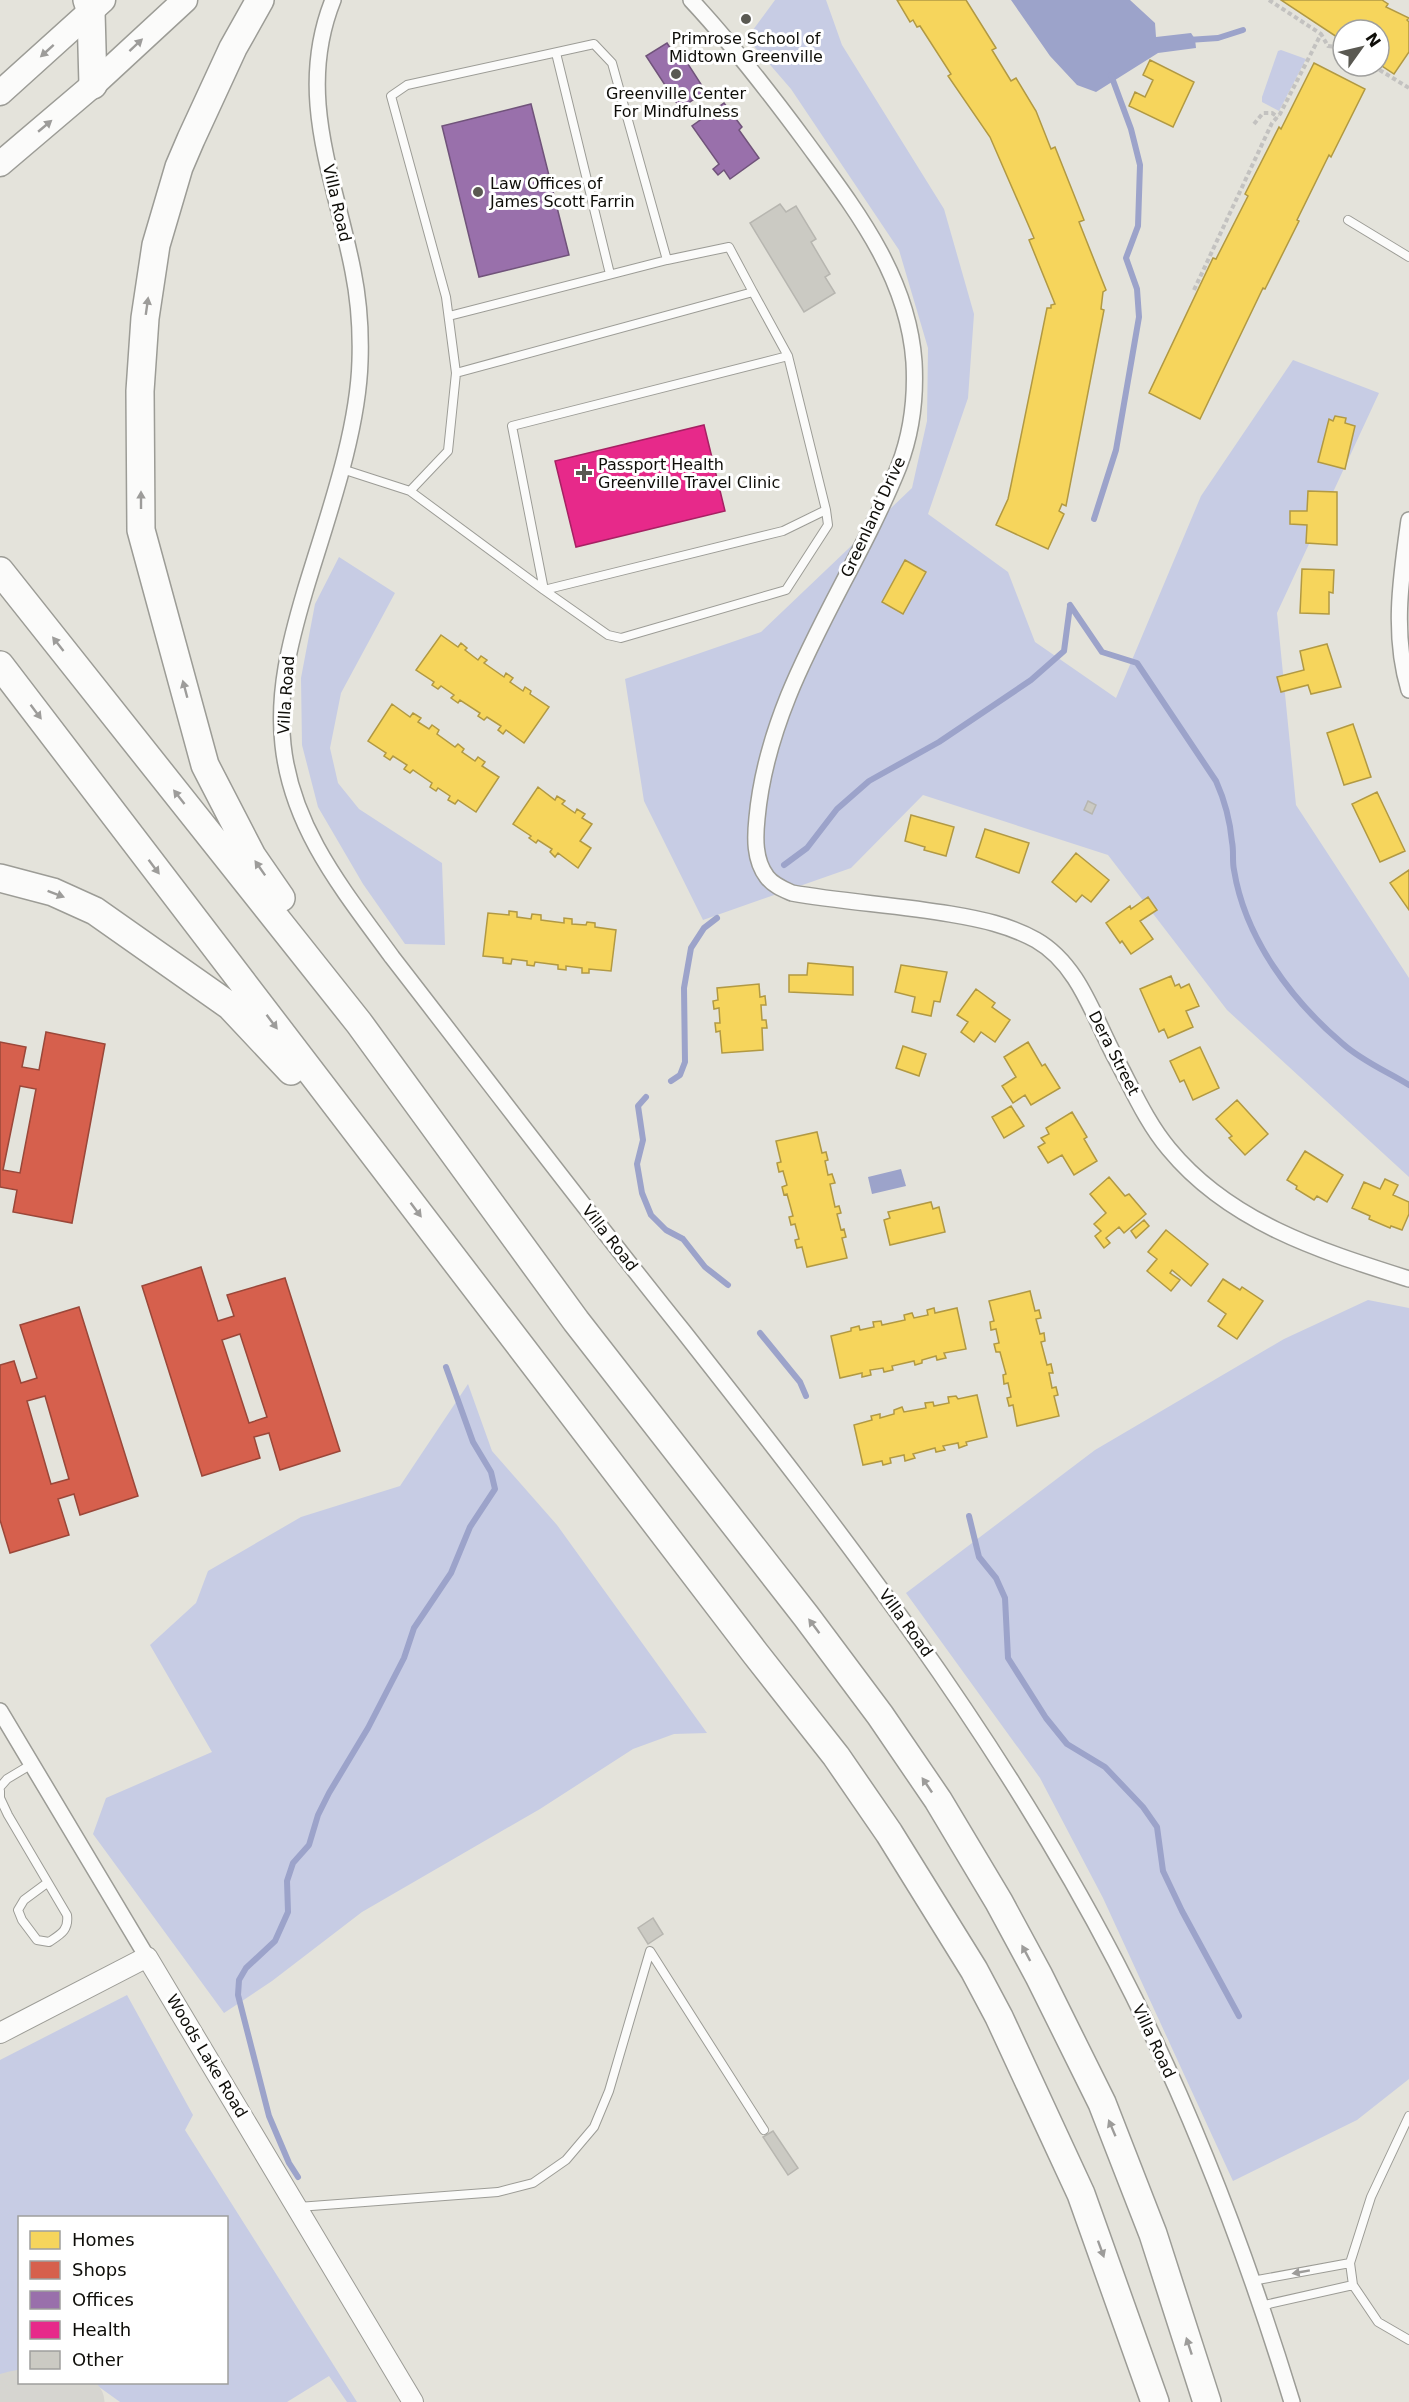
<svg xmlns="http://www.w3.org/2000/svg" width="1409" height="2402" font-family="'DejaVu Sans',sans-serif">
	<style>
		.green { fill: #c7cce4 }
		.water { fill: #9ca3ca }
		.homes { fill: #f6d55c; stroke: #b19943; stroke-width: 1.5 }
		.shops { fill: #d6604d; stroke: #9a4739; stroke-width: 1.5; fill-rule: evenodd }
		.offices { fill: #9970ab; stroke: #70537a; stroke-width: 1.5 }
		.health { fill: #e7298a; stroke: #a62163; stroke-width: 1.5 }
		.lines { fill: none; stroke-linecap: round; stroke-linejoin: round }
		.stream { stroke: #9ca3ca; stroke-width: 6 }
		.taxiway { stroke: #d6d5d0; stroke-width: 51 }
		.building { fill: #cbcac3; stroke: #b7b6b0; stroke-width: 1.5 }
		.service-casing { stroke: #9c9c96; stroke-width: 10 }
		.minor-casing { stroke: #9c9c96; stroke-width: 18 }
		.tertiary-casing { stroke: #9c9c96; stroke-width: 22 }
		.primary-casing { stroke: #9c9c96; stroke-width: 27 }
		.motorway-casing { stroke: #9c9c96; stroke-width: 30 }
		.path { stroke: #c3c2c0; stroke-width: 4; stroke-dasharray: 4.5 3; stroke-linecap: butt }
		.service { stroke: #fbfbfa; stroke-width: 8 }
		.minor { stroke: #fbfbfa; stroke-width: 15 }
		.tertiary { stroke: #fbfbfa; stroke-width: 20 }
		.primary { stroke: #fbfbfa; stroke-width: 24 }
		.motorway { stroke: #fbfbfa; stroke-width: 27 }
		.oneway { fill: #9d9c9a }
		.poi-dot { fill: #5a5952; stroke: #fff; stroke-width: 2 }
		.labels { text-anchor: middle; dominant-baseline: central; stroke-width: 6; stroke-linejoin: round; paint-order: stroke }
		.poi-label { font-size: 16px; fill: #0f0e09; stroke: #fff }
		.street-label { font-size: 16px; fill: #0f0e09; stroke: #fff }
	</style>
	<rect width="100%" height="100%" fill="#e4e3db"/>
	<path class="green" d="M775 0H826L842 45 944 209 974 314 968 398 928 514 1008 572 1035 642 1116 698 1201 496 1293 360 1379 393 1277 613 1296 805 1409 978V1177L1227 1010 1108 855 923 795 851 868 703 920 644 801 625 679 761 632 912 488 927 421 928 348 899 250 791 89 747 38Z
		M1281 50 1306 59 1279 111 1262 102V97L1278 51Z
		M339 557 395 593 341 693 330 748 338 783 359 809 442 863 445 945 405 944 363 884 318 807 302 745 301 678 315 604Z
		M1368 1300 1409 1308V2079L1357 2120 1233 2181 1103 1898 1040 1778 906 1593 1095 1450 1284 1339Z
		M468 1384 492 1451 557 1525 707 1733 674 1734 633 1749 540 1809 362 1912 272 1981 224 2013 93 1834 106 1798 212 1752 150 1645 196 1603 208 1571 301 1517 400 1486Z
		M127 1995 193 2115 185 2130 357 2402H347L329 2376 287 2402H120L95 2384 88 2383 226 2382V2218H20L19 2373 0 2378V2060Z"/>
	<path class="water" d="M1011 0H1130L1155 23 1156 37 1191 33 1195 39 1196 48 1158 53 1096 92 1077 85 1050 56Z
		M901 1169 906 1186 872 1194 868 1177Z"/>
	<path class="homes" d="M897 0H966L996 48 992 50 1011 81 1016 78 1036 111 1051 149 1055 147 1084 220 1079 222 1106 290 1103 292 1101 309 1104 310 1066 506 1062 504 1059 511 1064 514 1048 549 996 525 1008 499 1011 485 1047 308H1051V305L1055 304 1029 240 1034 238 990 137 948 76 951 74 920 26 917 27 913 20 910 22Z
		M1281 0H1382L1388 4 1386 7 1409 18 1407 20 1409 22V52L1394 74 1379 64V30H1343V41Z
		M1150 60 1194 82 1173 127 1129 106 1135 92 1145 97 1153 80 1143 75Z
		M1314 63 1365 89 1331 157 1329 155 1297 220 1299 221 1265 289 1263 288 1200 419 1149 393 1213 258 1216 259 1248 196 1245 194 1279 127 1281 129Z
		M1335 416 1346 418 1345 423 1355 426 1345 469 1318 462 1329 419 1333 421Z
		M1308 491 1337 492V545L1306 543 1307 525 1290 524V511H1307Z
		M905 560 926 572 903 614 882 602Z
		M1302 569 1334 570 1333 593 1329 592V614L1300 613Z
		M441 635 458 647 461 643 467 648 465 650 478 660 481 656 487 660 484 663 504 677 506 673 513 678 510 682 523 691 525 687 531 691 530 694 549 707 524 743 506 730 503 734 498 730 501 726 487 717 484 720 478 716 480 713 460 700 458 703 451 698 454 695 441 686 438 689 432 685 434 682 416 670Z
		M1327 644 1341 687 1311 694 1308 685 1281 692 1277 677 1304 670 1300 651Z
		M392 704 410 717 413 713 421 718 418 722 429 729 432 725 439 730 437 734 455 747 458 744 464 749 462 752 475 761 478 757 485 762 482 766 499 777 476 812 458 800 455 804 448 800 450 796 438 788 436 791 430 787 432 783 413 770 410 773 404 769 407 765 393 756 390 760 384 756 386 753 368 741Z
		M1353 724 1371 777 1344 785 1327 733Z
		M538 787 555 800 557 796 565 801 562 804 575 813 577 809 585 814 582 818 592 824 580 841 591 848 578 868 558 853 555 857 550 852 552 849 538 840 536 843 529 838 531 836 513 824Z
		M1377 792 1405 851 1380 862 1352 804Z
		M911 815 954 827 946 856 924 850 925 847 905 841Z
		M985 829 1029 843 1019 873 976 857Z
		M1076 853 1109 880 1091 902 1082 895 1076 902 1052 882Z
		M1409 870V910L1390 883Z
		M1148 897 1157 910 1140 921 1153 939 1131 954 1122 941 1120 943 1106 923 1130 906 1131 909Z
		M509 911 517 912V917L531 919 532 914 541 915V920L564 923V918L572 919V924L586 925 587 922 595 923V927L616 930 611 971 589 969V973H582V968L566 966V970L558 969V965L535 962 534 966 527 965V961L512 959 511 964 503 963V958L483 956 488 913 509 915Z
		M808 963 853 967V995L789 992V975H807Z
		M901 965 947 972 940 1002 934 1001 931 1016 912 1012 915 997 895 992Z
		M1171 976 1175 986 1179 984 1181 988 1189 984 1199 1006 1186 1011 1193 1027 1168 1038 1164 1029 1159 1032 1140 989Z
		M759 984 760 997 765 996 766 1005H761L762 1020H766L767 1028H762L763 1050 722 1053 720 1031 716 1032 715 1023H720L719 1008 714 1009 713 1001 718 1000 717 988Z
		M976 989 995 1003 992 1007 1010 1020 995 1042 981 1032 974 1042 961 1032 968 1022 957 1015Z
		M1028 1042 1042 1066 1045 1064 1060 1088 1031 1105 1025 1095 1013 1103 1002 1086 1016 1077 1004 1057Z
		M903 1046 926 1054 919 1076 896 1068Z
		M1200 1047 1219 1088 1193 1100 1184 1080 1180 1082 1170 1061Z
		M1237 1100 1268 1134 1245 1155 1229 1138 1232 1136 1216 1119Z
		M1011 1106 1024 1126 1004 1138 992 1117Z
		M1072 1112 1087 1137 1084 1139 1097 1161 1074 1175 1062 1155 1048 1163 1038 1147 1045 1143 1041 1138 1049 1134 1046 1128Z
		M817 1132 822 1153 826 1152 828 1160 825 1161 828 1175 832 1174 835 1183 830 1184 835 1207 839 1206 841 1213 837 1214 841 1230 844 1229 846 1237 842 1238 847 1258 807 1267 802 1247 797 1248 795 1240 799 1239 795 1224 791 1225 789 1217 793 1216 787 1194 784 1195 782 1187 787 1185 783 1171 779 1172 777 1163 781 1162 776 1141Z
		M1305 1151 1343 1175 1327 1202 1317 1196 1314 1200 1296 1189 1297 1186 1287 1180Z
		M1109 1177 1125 1196 1129 1194 1146 1214 1124 1233 1119 1227 1106 1238 1110 1243 1104 1248 1095 1236 1101 1231 1094 1224 1106 1213 1090 1194Z
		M1385 1179 1398 1185 1393 1195 1409 1202V1214L1402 1230 1391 1226 1390 1228 1369 1219 1370 1216 1352 1208 1364 1182 1380 1189Z
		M931 1202 933 1209 939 1207 945 1232 890 1245 884 1220 890 1218 888 1212Z
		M1144 1220 1149 1226 1136 1238 1131 1231Z
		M1166 1230 1208 1264 1191 1286 1172 1270 1170 1273 1180 1280 1171 1291 1147 1271 1157 1259 1148 1252Z
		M1223 1279 1240 1290 1242 1287 1263 1301 1237 1339 1218 1326 1226 1314 1208 1301Z
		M1030 1291 1035 1311 1039 1310 1041 1318 1036 1319 1040 1334 1044 1333 1045 1341 1041 1342 1047 1365 1051 1364 1053 1373H1049L1052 1388 1056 1387 1058 1395 1054 1396 1059 1416 1017 1426 1013 1405 1009 1406 1007 1398 1011 1397 1008 1383 1004 1384 1003 1375 1006 1374 1000 1352H996L994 1344 999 1343 996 1329 991 1330 990 1322 994 1321 989 1301Z
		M934 1308 935 1313 957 1308 966 1349 944 1353 946 1358 937 1360 936 1356 922 1360V1363L915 1365 914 1361 892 1366 893 1370 884 1372 883 1368 870 1370 871 1375 862 1377V1373L840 1378 831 1336 851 1331V1328L859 1326 860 1330 874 1327 873 1322 881 1321 882 1325 905 1320 904 1315 912 1313 914 1318 928 1315 927 1310Z
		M977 1395 987 1437 966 1442 967 1445 959 1448 958 1443 943 1446 945 1450 936 1452 935 1448 913 1454 915 1458 905 1461 904 1455 890 1458 891 1463 883 1465 882 1461 863 1465 854 1425 872 1420 871 1416 880 1414V1418L894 1414V1410L902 1407 904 1412 926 1408 925 1403 933 1402 934 1406 949 1403 948 1397 956 1396 958 1399Z"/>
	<path class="shops" d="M46 1032 105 1044 72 1223 13 1212 17 1190 0 1187V1042L26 1047 22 1067 39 1070ZM20 1086 36 1089 20 1173 3 1170Z
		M201 1267 218 1321 234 1316 227 1295 285 1278 340 1451 280 1470 269 1433 254 1437 260 1458 202 1476 142 1286ZM240 1334 267 1417 249 1423 222 1340Z
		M79 1307 138 1496 80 1515 74 1494 58 1499 69 1535 10 1553 0 1520V1365L14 1361 21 1383 37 1378 20 1325ZM45 1396 69 1479 51 1484 27 1401Z"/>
	<path class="offices" d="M667 43 676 57 681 53 706 92 680 108 646 56Z
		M724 103 742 127 739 130 759 158 730 179 724 170 718 175 713 169 719 164 692 126Z
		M531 104 569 255 479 277 442 126Z"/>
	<path class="health" d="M704 425 725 511 576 547 555 461Z"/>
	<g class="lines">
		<path class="stream" d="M1188 40 1218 38 1243 30
			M1094 519 1116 450 1139 317 1137 289 1126 258 1138 226 1140 165 1131 129 1111 75
			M1070 605 1102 652 1137 663 1216 781C1225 801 1230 820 1232 842 1234 851 1232 861 1234 870 1245 938 1291 1000 1343 1044 1362 1061 1388 1072 1409 1085
			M784 865 807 848 837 809 869 781 939 742 1031 680 1064 651 1070 606
			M671 1081 680 1075 685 1062 684 988 691 948 704 928 717 918
			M646 1097 638 1106 643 1140 637 1164 642 1193 651 1215 666 1230 683 1239 705 1267 728 1285
			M760 1333 800 1382 806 1396
			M969 1516 979 1557 996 1578 1005 1598 1008 1658 1046 1718 1067 1744 1105 1767 1143 1807 1157 1827 1163 1871 1182 1911 1239 2016
			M298 2177 289 2163 269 2116 238 1995 239 1980 246 1968 275 1941 288 1912 287 1881 293 1863 309 1845 318 1815 329 1793 368 1728 404 1658 414 1628 451 1573 470 1527 495 1489 491 1472 473 1442 446 1367"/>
		<path class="taxiway" d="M0 2401C26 2391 53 2392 79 2402"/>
	</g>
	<path class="building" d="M780 204 786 212 796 206 816 239 811 242 830 274 825 277 835 293 804 312 750 223Z
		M1088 801 1096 805 1092 814 1084 810Z
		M653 1918 663 1934 648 1944 638 1928Z
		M773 2131 798 2168 788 2175 763 2137Z"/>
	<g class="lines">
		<g class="service-casing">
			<path id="service" d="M556 53 610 274
				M1348 220 1409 257
				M449 316 667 260
				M788 356 512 426 544 590 608 635 621 638 786 590 828 525 826 510
				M456 373 446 297 391 96 407 85 594 44 612 63 667 260 729 247 753 292
				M342 469 410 491 448 451 456 373 753 292 788 356 826 510 783 531 544 590 410 491
				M0 1787 7 1779 32 1764
				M0 1791V1798L8 1815 67 1915C69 1930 61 1934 49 1942L37 1940 22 1920 18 1910 24 1900 47 1883
				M1409 2116 1371 2197 1350 2263 1353 2285 1378 2322 1409 2340
				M298 2207 498 2192 533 2183 566 2160 594 2127 609 2091 650 1951 764 2130
				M1252 2281 1350 2263
				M1260 2306 1353 2285"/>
		</g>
		<g class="minor-casing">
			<path id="minor" d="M333 0C295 95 335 178 353 271 359 301 361 331 360 361 358 434 326 521 305 591 290 642 277 692 283 745 292 829 344 891 392 957 489 1082 584 1208 683 1331 842 1533 997 1733 1116 1962 1189 2102 1246 2252 1292 2402
				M691 0C733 45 769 92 806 142 855 209 908 276 914 362 916 398 912 432 899 466 852 584 769 688 757 818 755 837 754 860 767 877 773 885 783 889 792 893 844 902 897 905 950 914 980 919 1009 925 1036 940 1078 964 1093 1015 1114 1055 1131 1086 1146 1122 1169 1149 1230 1223 1321 1251 1409 1279
				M1409 520C1401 577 1392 634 1409 690
				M0 1711 147 1957"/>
		</g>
		<g class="tertiary-casing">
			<path id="tertiary" d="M0 2033 147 1957 413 2402"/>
		</g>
		<g class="primary-casing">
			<path id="primary" d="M0 93 103 0
				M0 164 93 85 185 0"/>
		</g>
		<g class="motorway-casing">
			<path id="motorway" d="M87 0 91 12 93 85
				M260 0 233 48 191 139 179 167 156 245 145 318 140 391 141 530 205 765 252 856 281 898
				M0 571 359 1023 576 1321 806 1616 880 1715 938 1800 999 1902 1039 1976 1102 2103 1153 2234 1207 2402
				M0 665 755 1653 836 1756 889 1833 974 1970 999 2017 1081 2194 1155 2402
				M0 878 53 892 95 911 230 1006 291 1071"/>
		</g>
		<path class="path" d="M1269 0 1321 34
			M1373 66 1409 88
			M1254 124 1263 113H1272L1278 117
			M1194 290 1272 123 1280 114 1321 34 1328 46 1343 48"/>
		<use href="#service" class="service"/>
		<use href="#minor" class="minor"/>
		<use href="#tertiary" class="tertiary"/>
		<use href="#primary" class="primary"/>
		<use href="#motorway" class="motorway"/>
	</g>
	<defs><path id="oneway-solid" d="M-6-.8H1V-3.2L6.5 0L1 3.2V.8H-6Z" transform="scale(1.5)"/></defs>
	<g class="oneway">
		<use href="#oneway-solid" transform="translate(136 45) rotate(-43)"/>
		<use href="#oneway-solid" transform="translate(47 51) rotate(138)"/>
		<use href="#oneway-solid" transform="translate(45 126) rotate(-40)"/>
		<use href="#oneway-solid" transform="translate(147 306) rotate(-82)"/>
		<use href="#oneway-solid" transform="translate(141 500) rotate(-90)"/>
		<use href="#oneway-solid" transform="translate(58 644) rotate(-128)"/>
		<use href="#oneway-solid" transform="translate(185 689) rotate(-105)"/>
		<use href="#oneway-solid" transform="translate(36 712) rotate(53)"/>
		<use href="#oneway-solid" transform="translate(179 797) rotate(-128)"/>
		<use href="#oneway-solid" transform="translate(154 867) rotate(53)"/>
		<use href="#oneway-solid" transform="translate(260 868) rotate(-125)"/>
		<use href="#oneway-solid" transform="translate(56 894) rotate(21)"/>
		<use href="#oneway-solid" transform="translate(272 1022) rotate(53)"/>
		<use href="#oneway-solid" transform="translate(416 1210) rotate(53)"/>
		<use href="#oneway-solid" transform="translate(814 1626) rotate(-127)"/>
		<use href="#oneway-solid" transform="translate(927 1785) rotate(-124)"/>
		<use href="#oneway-solid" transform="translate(1026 1953) rotate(-118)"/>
		<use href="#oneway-solid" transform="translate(1112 2128) rotate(-113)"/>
		<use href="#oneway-solid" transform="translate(1101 2249) rotate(70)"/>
		<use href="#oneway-solid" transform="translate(1301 2272) rotate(170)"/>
		<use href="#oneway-solid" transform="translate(1189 2346) rotate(-108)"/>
	</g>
	<g class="poi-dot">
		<circle cx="746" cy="19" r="6"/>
		<circle cx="676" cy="74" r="6"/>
		<circle cx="478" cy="192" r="6"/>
		<path d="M581 464h6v6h6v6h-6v6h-6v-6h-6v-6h6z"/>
	</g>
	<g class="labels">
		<g class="poi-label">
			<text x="746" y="38">Primrose School of<tspan x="746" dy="18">Midtown Greenville</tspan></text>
			<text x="676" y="93">Greenville Center<tspan x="676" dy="18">For Mindfulness</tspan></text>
			<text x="490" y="183" text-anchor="start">Law Offices of<tspan x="490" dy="18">James Scott Farrin</tspan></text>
			<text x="598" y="464" text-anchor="start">Passport Health<tspan x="598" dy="18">Greenville Travel Clinic</tspan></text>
		</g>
		<g class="street-label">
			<text transform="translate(337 203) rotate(77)">Villa Road</text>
			<text transform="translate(873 517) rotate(-65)">Greenland Drive</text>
			<text transform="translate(286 695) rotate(-86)">Villa Road</text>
			<text transform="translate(1114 1053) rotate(63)">Dera Street</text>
			<text transform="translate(610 1238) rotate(52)">Villa Road</text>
			<text transform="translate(906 1623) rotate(54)">Villa Road</text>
			<text transform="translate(1154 2041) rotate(65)">Villa Road</text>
			<text transform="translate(207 2056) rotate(59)">Woods Lake Road</text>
		</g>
	</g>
	<rect x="18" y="2216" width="210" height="168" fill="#ffffff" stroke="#9f9f9d" stroke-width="1.5"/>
	<rect x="30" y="2231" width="30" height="18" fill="#f6d55c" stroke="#9f9f9d" stroke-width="1.5"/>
	<text x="72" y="2246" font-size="18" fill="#0f0e09">Homes</text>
	<rect x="30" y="2261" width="30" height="18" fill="#d6604d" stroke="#9f9f9d" stroke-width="1.5"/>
	<text x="72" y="2276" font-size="18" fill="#0f0e09">Shops</text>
	<rect x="30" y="2291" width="30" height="18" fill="#9970ab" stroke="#9f9f9d" stroke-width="1.5"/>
	<text x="72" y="2306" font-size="18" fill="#0f0e09">Offices</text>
	<rect x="30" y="2321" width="30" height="18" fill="#e7298a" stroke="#9f9f9d" stroke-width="1.5"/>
	<text x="72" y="2336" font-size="18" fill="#0f0e09">Health</text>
	<rect x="30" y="2351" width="30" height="18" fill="#cbcac3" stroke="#9f9f9d" stroke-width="1.5"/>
	<text x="72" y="2366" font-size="18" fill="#0f0e09">Other</text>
	<g transform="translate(1361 48) rotate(56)"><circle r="28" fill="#ffffff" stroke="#9f9f9d" stroke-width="1.5"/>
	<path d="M0-4.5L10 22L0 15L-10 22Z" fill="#5a5952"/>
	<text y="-9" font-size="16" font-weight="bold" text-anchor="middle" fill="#0f0e09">N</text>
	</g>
</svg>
